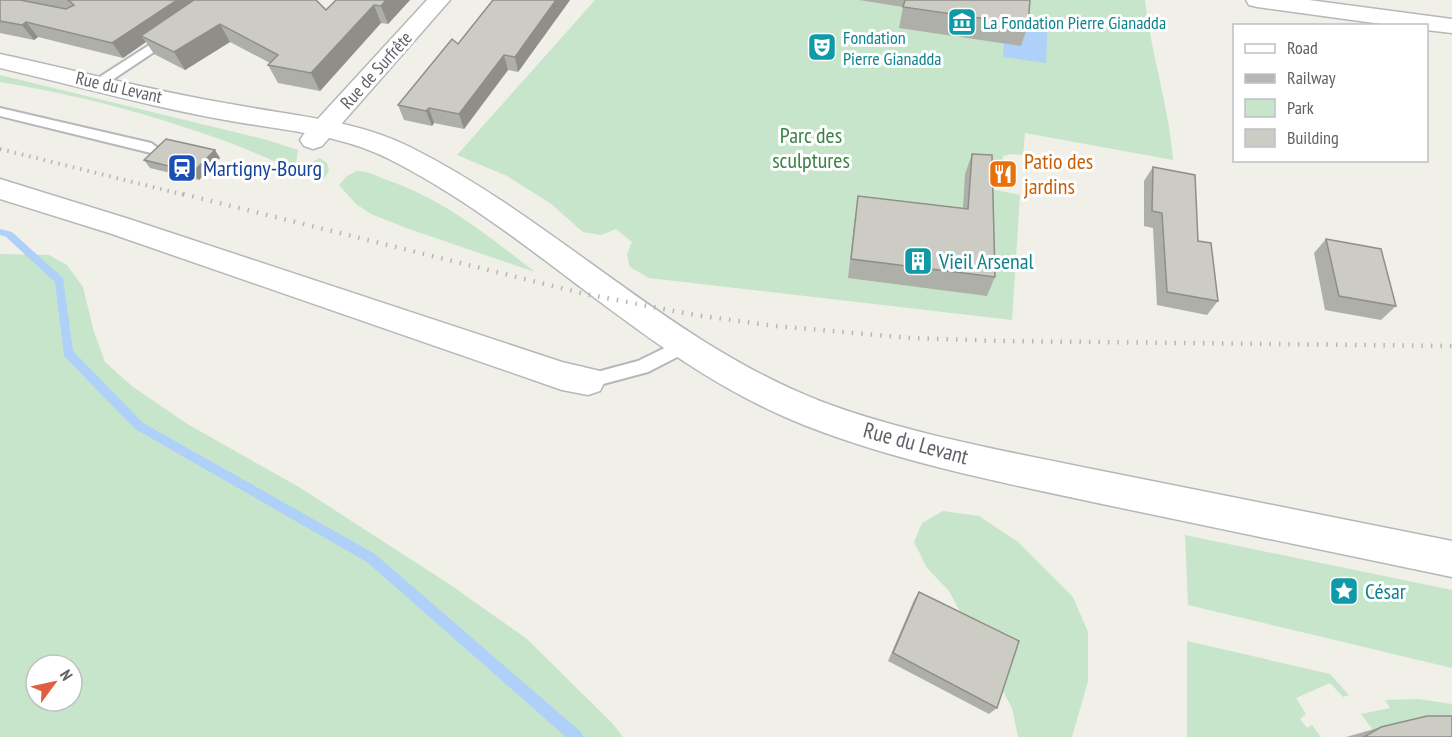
<svg xmlns="http://www.w3.org/2000/svg" width="1452" height="737" font-family="'PT Sans Narrow',sans-serif">
	<style>
		.green { fill: #c7e5cb; fill-rule: evenodd }
		.water { fill: #afd0f9 }
		.lines { fill: none; stroke-linecap: round; stroke-linejoin: round }
		.stream { fill: #afd0f9; fill-rule: evenodd }
		.service-casing { stroke: #b5b7bb; stroke-width: 4 }
		.minor-casing { stroke: #b5b7bb; stroke-width: 3 }
		.tertiary-casing { stroke: #b5b7bb; stroke-width: 3 }
		.service { fill: #fff; fill-rule: evenodd }
		.minor { fill: #fff; fill-rule: evenodd }
		.tertiary { fill: #fff; fill-rule: evenodd }
		.rail-far1 { stroke: #b6b6b7; stroke-width: 4; stroke-dasharray: 1.5 6; stroke-linecap: butt }
		.rail { stroke: #b6b6b7; stroke-width: 4.5; stroke-dasharray: 1.5 8; stroke-linecap: butt }
		.wall { fill: #afafa9 }
		.shaded-wall { fill: #8f8e89 }
		.building { fill: #cccbc4; stroke: #8f8e89; stroke-width: 1.5 }
		.labels { text-anchor: middle; dominant-baseline: central; stroke-width: 6; stroke-linejoin: round; paint-order: stroke }
		.far-culture-label { font-size: 18px; fill: #0d838f; stroke: #fff; text-anchor: start }
		.far-street-label { font-size: 18px; fill: #5f6267; stroke: #fff }
		.park-label { font-size: 22px; fill: #3c8147; stroke: #fff }
		.food-label { font-size: 22px; fill: #c56008; stroke: #fff; text-anchor: start }
		.transit-label { font-size: 22px; fill: #164399; stroke: #fff; text-anchor: start }
		.culture-label { font-size: 22px; fill: #0d838f; stroke: #fff; text-anchor: start }
		.street-label { font-size: 22px; fill: #5f6267; stroke: #fff }
	</style>
	<rect width="100%" height="100%" fill="#f0efe8"/>
	<path class="green" d="M595 0H1145C1151 54 1169 106 1173 160L1025 133 1023 155 1011 154 1003 156 1002 166 965 184 1020 195 1012 320 649 278 630 267 627 254 632 242 616 229 601 235 583 232 550 203 507 176 457 155Z
		M0 75 267 140 298 150 296 165 303 167 320 158 327 163 329 171 323 180C289 169 258 153 225 141 153 115 76 94 0 82Z
		M357 171C367 171 377 176 387 180 445 200 487 235 535 272L409 229 371 214 356 204 339 185 347 176Z
		M0 254 49 255 67 265 83 287 94 332 105 362 133 387 189 425 299 487 449 584 527 639 613 724 623 737H0ZM36 665H72V701H36Z
		M943 511 979 516 1018 542 1073 597 1088 632V681L1072 737H1018L1012 708 949 591 927 568 914 542 922 523Z
		M1185 535 1452 590V668L1188 605Z
		M1187 641 1330 674 1349 695 1343 697 1330 683 1296 698 1306 714 1300 719 1307 728 1312 725 1321 737H1187Z
		M1418 699 1452 704V729L1373 730 1361 714 1390 708 1385 700Z"/>
	<path class="water" d="M1023 16 1048 20 1046 63 1003 57 1004 43 1021 46Z"/>
	<g class="lines">
		<path class="stream" d="M0 229 12 232 63 278 73 351 143 423 375 554 581 732 583 737H566L367 562 135 429 64 356 55 282 6 237 0 235Z"/>
		<g class="service-casing">
			<path id="service" d="M168 33 172 34V40L103 86H95L93 83 95 80Z
				M0 108 151 143 158 148 151 153 0 116Z
				M685 338 691 340 693 345 691 350 648 372 588 388 582 386 580 381 582 376 638 361Z"/>
		</g>
		<g class="minor-casing">
			<path id="minor" d="M427 0H450L322 146 313 149 304 146 300 140 304 134Z
				M1246 0H1309L1452 19V33L1426 30V26H1396L1257 7 1249 5Z
				M0 179 129 219 562 362 600 371 605 381 600 391 588 395 562 390 109 233 0 199Z"/>
		</g>
		<g class="tertiary-casing">
			<path id="tertiary" d="M0 54C78 71 157 92 236 105 295 116 356 120 410 147 554 219 669 342 820 401 904 433 1005 451 1092 469 1212 493 1332 517 1452 541V577C1337 553 1222 529 1107 505 1005 483 901 463 804 425 649 364 536 233 389 159 341 135 289 131 237 122 158 109 78 86 0 68Z"/>
		</g>
		<use href="#service" class="service"/>
		<use href="#minor" class="minor"/>
		<use href="#tertiary" class="tertiary"/>
		<path class="rail-far1" d="M0 149 189 196"/>
		<path class="rail" d="M183 194 585 294 695 315 775 326 911 338 1003 341 1452 346"/>
	</g>
	<path class="wall" d="M0 0H316L326 10 336 0H410L388 24 381 23 320 91 278 83 268 65 270 63 230 42 185 70 154 54 146 42 123 58 38 37 34 40 0 33Z
		M570 0 518 72 508 70 464 129 434 123 432 126 404 120 398 105 458 44Z
		M859 0H1030L1028 25 1021 46 899 28 903 7Z
		M972 154 995 277 987 296 848 278 855 216 858 196 963 208 965 174Z
		M220 158 199 180 150 168 144 160Z
		M1153 167 1198 241 1218 301 1207 315 1157 305 1153 228 1144 226V181Z
		M1326 239 1396 306 1381 320 1325 310 1314 253Z
		M919 592 997 708 989 714 888 661 914 600Z
		M1381 727 1452 737H1346Z"/>
	<path class="shaded-wall" d="M177 0H206L141 36 146 42 123 58 112 43Z
		M386 0H410L388 24 381 6Z
		M556 0H570L518 72 515 57Z
		M374 5 381 23 320 91 311 73Z
		M26 22 38 37 34 40 22 25Z
		M220 24 230 42 185 70 174 52Z
		M504 55 508 70 464 129 459 114Z
		M429 108 434 123 432 126 426 111Z
		M215 150 220 158 199 180 193 172Z"/>
	<path class="building" d="M0 0H20L66 9 74 5 68 0H177L112 43 26 22 22 25 0 21Z
		M194 0H316L326 10 336 0H386L381 6 374 5 311 73 268 65 278 55 220 24 174 52 141 36Z
		M493 0H556L515 57 504 55 459 114 429 108 426 111 398 105 452 39 458 44Z
		M905 0H1030L1028 25 903 7Z
		M166 139 215 150 193 172 144 160Z
		M972 154 992 155 995 277 851 259 858 196 968 209Z
		M1153 167 1195 175 1198 241 1211 243 1218 301 1167 292 1162 213 1152 211Z
		M1326 239 1381 249 1396 306 1339 296Z
		M919 592 1019 641 997 708 893 653Z
		M1427 716H1452V737H1364L1381 727Z"/>
	<defs>
		<g id="museum-square" transform="scale(1.5)"><rect x="-9" y="-9" width="18" height="18" rx="4" fill="#0f9aa8" stroke="#fff"/><path d="M0-6L6-3V-2H-6V-3ZM-5-1h2V3h-2ZM-1-1h2V3h-2ZM3-1h2V3H3ZM-6 4H6V6H-6Z" fill="#fff"/></g>
		<g id="theatre-square" transform="scale(1.5)"><rect x="-9" y="-9" width="18" height="18" rx="4" fill="#0f9aa8" stroke="#fff"/><path d="M-5-5.5Q0-4 5-5.5V0Q5 5 0 6Q-5 5-5 0ZM-3.3-2.5H-1v1.5H-3.3ZM1-2.5H3.3v1.5H1ZM-2.8 1Q0 5.5 2.8 1Z" fill="#fff"/></g>
		<g id="station-square" transform="scale(1.5)"><rect x="-9" y="-9" width="18" height="18" rx="4" fill="#1a4fb4" stroke="#fff"/><path d="M-3-6H3Q5-6 5-4V2Q5 4 3 4L4.5 6H3L1.5 4h-3L-3 6H-4.5L-3 4Q-5 4-5 2V-4Q-5-6-3-6ZM-3.5-4v3h7v-3ZM-3.5 1v1.5H-2V1ZM2 1v1.5H3.5V1Z" fill="#fff"/></g>
		<g id="restaurant-square" transform="scale(1.5)"><rect x="-9" y="-9" width="18" height="18" rx="4" fill="#e8710a" stroke="#fff"/><path d="M-5-6h1v4h1v-4h1v4h1v-4h1v5L-1.5 .5V6h-2V.5L-5-1ZM5-6V6H3V1.5H1.5Q1.5-4 5-6Z" fill="#fff"/></g>
		<g id="building-square" transform="scale(1.5)"><rect x="-9" y="-9" width="18" height="18" rx="4" fill="#0f9aa8" stroke="#fff"/><path d="M-4-6H4V6H1V3H-1V6H-4ZM-2.5-4.3h1.7v1.8h-1.7ZM.8-4.3h1.7v1.8H.8ZM-2.5-1h1.7V.8h-1.7ZM.8-1h1.7V.8H.8Z" fill="#fff"/></g>
		<g id="sight-square" transform="scale(1.5)"><rect x="-9" y="-9" width="18" height="18" rx="4" fill="#0f9aa8" stroke="#fff"/><path d="M0-6L1.8-2.2L6-1.7L2.9 1.2L3.7 5.4L0 3.3L-3.7 5.4L-2.9 1.2L-6-1.7L-1.8-2.2Z" fill="#fff"/></g>
	</defs>
	<g fill-rule="evenodd">
		<use href="#museum-square" x="962" y="22"/>
		<use href="#theatre-square" x="822" y="47"/>
		<use href="#station-square" x="182" y="168"/>
		<use href="#restaurant-square" x="1003" y="174"/>
		<use href="#building-square" x="918" y="261"/>
		<use href="#sight-square" x="1344" y="591"/>
	</g>
	<g class="labels">
		<g class="far-culture-label">
			<text x="983" y="22">La Fondation Pierre Gianadda</text>
			<text x="843" y="37">Fondation<tspan x="843" dy="21">Pierre Gianadda</tspan></text>
		</g>
		<g class="far-street-label">
			<text transform="translate(376 70) rotate(-48)">Rue de Surfrête</text>
			<text transform="translate(119 87) rotate(13)">Rue du Levant</text>
		</g>
		<g class="park-label">
			<text x="811" y="135">Parc des<tspan x="811" dy="25">sculptures</tspan></text>
		</g>
		<g class="food-label">
			<text x="1024" y="161">Patio des<tspan x="1024" dy="25">jardins</tspan></text>
		</g>
		<g class="transit-label">
			<text x="203" y="168">Martigny-Bourg</text>
		</g>
		<g class="culture-label">
			<text x="939" y="261">Vieil Arsenal</text>
			<text x="1365" y="591">César</text>
		</g>
		<g class="street-label">
			<text transform="translate(916 443) rotate(15)">Rue du Levant</text>
		</g>
	</g>
	<rect x="1233" y="24" width="195" height="138" fill="#ffffff" stroke="#bfc0c2" stroke-width="1.5"/>
	<rect x="1245" y="44" width="30" height="9" fill="#ffffff" stroke="#bfc0c2" stroke-width="1.5"/>
	<text x="1287" y="54" font-size="18" fill="#5f6267">Road</text>
	<rect x="1245" y="74" width="30" height="9" fill="#b6b6b7" stroke="#bfc0c2" stroke-width="1.5"/>
	<text x="1287" y="84" font-size="18" fill="#5f6267">Railway</text>
	<rect x="1245" y="99" width="30" height="18" fill="#c7e5cb" stroke="#bfc0c2" stroke-width="1.5"/>
	<text x="1287" y="114" font-size="18" fill="#5f6267">Park</text>
	<rect x="1245" y="129" width="30" height="18" fill="#cccbc4" stroke="#bfc0c2" stroke-width="1.5"/>
	<text x="1287" y="144" font-size="18" fill="#5f6267">Building</text>
	<g transform="translate(54 683) rotate(57)"><circle r="28" fill="#ffffff" stroke="#bfc0c2" stroke-width="1.5"/>
	<path d="M0-4.5L10 22L0 15L-10 22Z" fill="#dd6041"/>
	<text y="-9" font-size="16" font-weight="bold" text-anchor="middle" fill="#5f6267">N</text>
	</g>
</svg>
